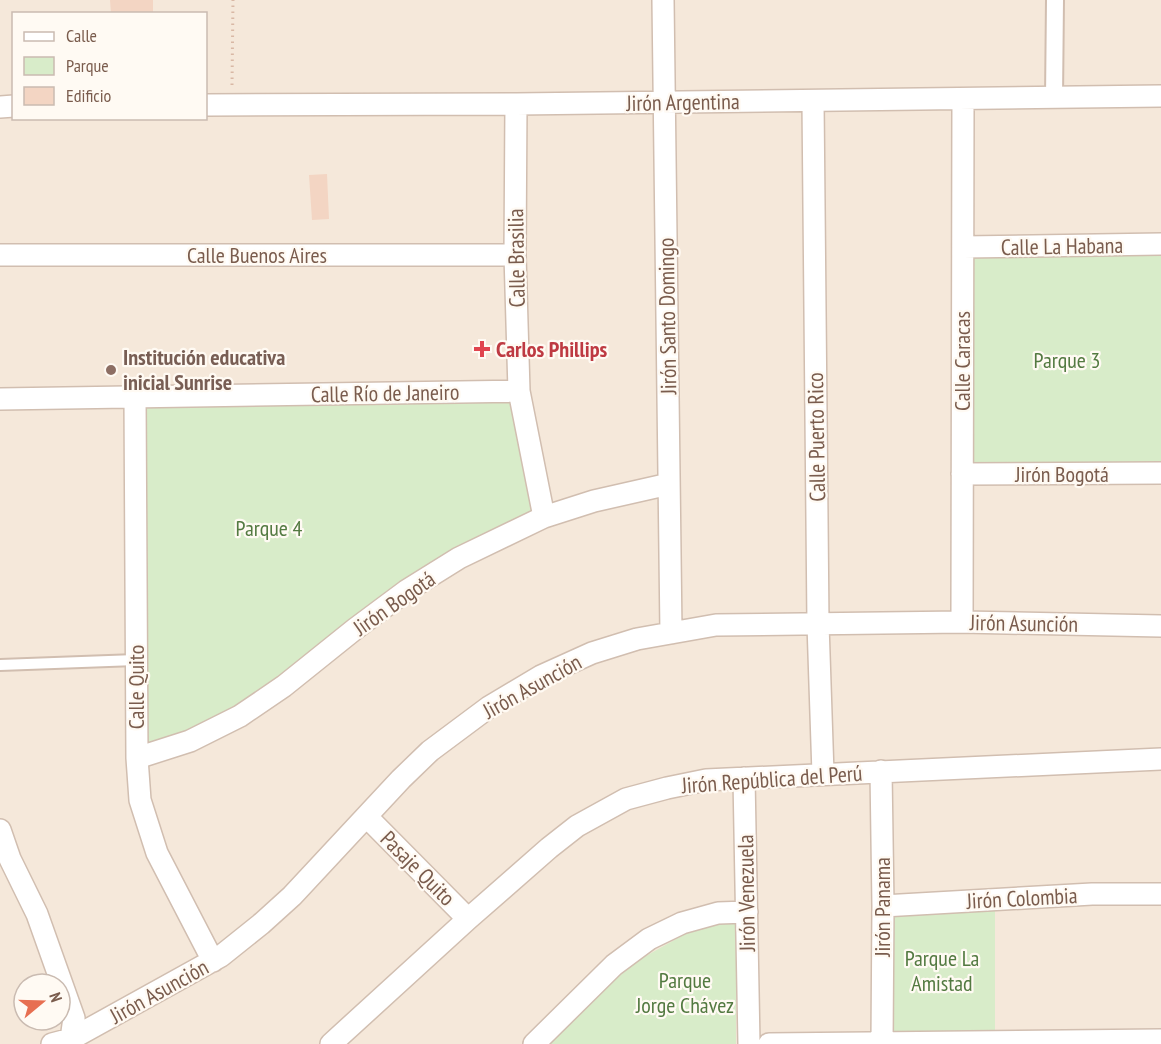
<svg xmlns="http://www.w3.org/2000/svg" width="1161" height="1044" font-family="'PT Sans Narrow',sans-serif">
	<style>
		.residential { fill: #f5e8da; fill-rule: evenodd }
		.green { fill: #d8ecc9 }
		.building { fill: #f3d5c3 }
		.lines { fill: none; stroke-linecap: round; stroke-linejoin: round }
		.service-casing { stroke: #d1beb0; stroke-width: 14 }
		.pedestrian-casing { stroke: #d1beb0; stroke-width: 20 }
		.minor-casing { stroke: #d1beb0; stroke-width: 24 }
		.path { stroke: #d9b8a5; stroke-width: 3; stroke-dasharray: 1.5 4.5; stroke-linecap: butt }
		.service { stroke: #fff; stroke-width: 10 }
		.pedestrian { stroke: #fff; stroke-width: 16 }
		.minor { stroke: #fff; stroke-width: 21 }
		.health-dot { fill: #e0444e; stroke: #fffaf3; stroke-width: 2 }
		.education-dot { fill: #8d6e63; stroke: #fffaf3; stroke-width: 2 }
		.labels { text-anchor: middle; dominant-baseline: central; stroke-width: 4.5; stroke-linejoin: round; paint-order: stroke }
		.street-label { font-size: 22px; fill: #7a5c4d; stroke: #fffaf3 }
		.health-label { font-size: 22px; font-weight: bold; fill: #be3a42; stroke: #fffaf3; text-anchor: start }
		.education-label { font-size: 22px; font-weight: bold; fill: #785e54; stroke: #fffaf3; text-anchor: start }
		.park-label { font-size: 22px; fill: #537a41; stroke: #fffaf3 }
	</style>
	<rect width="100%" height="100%" fill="#fdf6ec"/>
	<path class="residential" d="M0 0H1161V1044H0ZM14 14H206V118H14ZM24 984H60V1020H24Z"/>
	<path class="green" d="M1161 254V464L973 463 972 256Z
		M513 400 532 511 352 622 242 703 191 732 145 747 143 405Z
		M995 906V1033L889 1035 888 912Z
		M736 919V1044H548L584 1006 637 961 685 934Z"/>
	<path class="building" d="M110 0H153V14H111Z
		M327 174 329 219 312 220 309 175Z"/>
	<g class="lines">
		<g class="service-casing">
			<path id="service" d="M0 665 136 660"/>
		</g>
		<g class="pedestrian-casing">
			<path id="pedestrian" d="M1054 98 1055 0"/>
		</g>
		<g class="minor-casing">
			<path id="minor" d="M663 0 671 633
				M813 101 818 624 823 774
				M516 104 515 255 519 391 544 517
				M206 105 516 104 1161 96
				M0 107 14 106
				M963 247 1161 244
				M0 255H515
				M135 396 137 758 140 800 157 853 213 961
				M0 399 519 391
				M962 474 1161 473
				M962 622 963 99
				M137 758 190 741 240 716 284 686 355 629 406 591 459 558 544 517 594 501 669 484
				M881 771 883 906 882 1043
				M744 778 749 1044
				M367 817 468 919
				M0 830 10 859 37 914 74 1018 71 1039 74 1044
				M883 906 1092 894H1161
				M52 1044 71 1039 221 956 261 924 292 896 401 779 430 751 489 707 541 676 592 653 637 639 716 625 962 622 1161 626
				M331 1044 468 919 549 848 577 826 626 799 667 788 706 780 1161 759
				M534 1044 614 965 649 939 682 923 718 913 747 912
				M769 1044 1161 1040"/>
		</g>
		<path class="path" d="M232 85 233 0"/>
		<use href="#service" class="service"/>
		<use href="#pedestrian" class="pedestrian"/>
		<use href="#minor" class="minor"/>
	</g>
	<path class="health-dot" d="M479 340h6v6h6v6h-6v6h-6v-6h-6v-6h6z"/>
	<circle class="education-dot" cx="111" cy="370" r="6"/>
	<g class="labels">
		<g class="street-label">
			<text transform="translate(683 102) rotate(-1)">Jirón Argentina</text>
			<text transform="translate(1062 246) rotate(-1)">Calle La Habana</text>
			<text x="257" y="255">Calle Buenos Aires</text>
			<text transform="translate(516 258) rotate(-91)">Calle Brasilia</text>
			<text transform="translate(667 316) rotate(-91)">Jirón Santo Domingo</text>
			<text transform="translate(962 361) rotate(-90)">Calle Caracas</text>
			<text transform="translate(385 393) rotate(-1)">Calle Río de Janeiro</text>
			<text transform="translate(816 437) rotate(-91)">Calle Puerto Rico</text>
			<text x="1062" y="474">Jirón Bogotá</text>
			<text transform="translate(394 603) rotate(-35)">Jirón Bogotá</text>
			<text transform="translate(1024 623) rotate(1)">Jirón Asunción</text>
			<text transform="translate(532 686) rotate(-29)">Jirón Asunción</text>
			<text transform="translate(136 687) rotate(-90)">Calle Quito</text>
			<text transform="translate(772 779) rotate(-4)">Jirón República del Perú</text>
			<text transform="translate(418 868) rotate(45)">Pasaje Quito</text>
			<text transform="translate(746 893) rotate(-91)">Jirón Venezuela</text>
			<text transform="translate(1022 898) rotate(-3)">Jirón Colombia</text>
			<text transform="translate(882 907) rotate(-90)">Jirón Panama</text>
			<text transform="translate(159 991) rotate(-29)">Jirón Asunción</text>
		</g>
		<g class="health-label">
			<text x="496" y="349">Carlos Phillips</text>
		</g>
		<g class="education-label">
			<text x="123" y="357">Institución educativa<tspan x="123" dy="25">inicial Sunrise</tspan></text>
		</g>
		<g class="park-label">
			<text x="1067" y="360">Parque 3</text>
			<text x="269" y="528">Parque 4</text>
			<text x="942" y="958">Parque La<tspan x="942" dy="25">Amistad</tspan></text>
			<text x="685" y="980">Parque<tspan x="685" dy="25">Jorge Chávez</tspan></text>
		</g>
	</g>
	<rect x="12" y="12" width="195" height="108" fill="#fffaf3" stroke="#cabbb1" stroke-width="1.5"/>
	<rect x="24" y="32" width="30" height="9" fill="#ffffff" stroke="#cabbb1" stroke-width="1.5"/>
	<text x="66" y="42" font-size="18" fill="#7a5c4d">Calle</text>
	<rect x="24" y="57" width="30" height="18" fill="#d8ecc9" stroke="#cabbb1" stroke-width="1.5"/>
	<text x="66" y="72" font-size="18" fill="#7a5c4d">Parque</text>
	<rect x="24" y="87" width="30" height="18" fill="#f3d5c3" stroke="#cabbb1" stroke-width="1.5"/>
	<text x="66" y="102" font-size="18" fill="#7a5c4d">Edificio</text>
	<g transform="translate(42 1002) rotate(71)"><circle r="28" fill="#fffaf3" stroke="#cabbb1" stroke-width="1.5"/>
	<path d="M0-4.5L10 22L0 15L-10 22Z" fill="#e76f51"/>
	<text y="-9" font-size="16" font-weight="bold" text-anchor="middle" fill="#7a5c4d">N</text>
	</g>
</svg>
